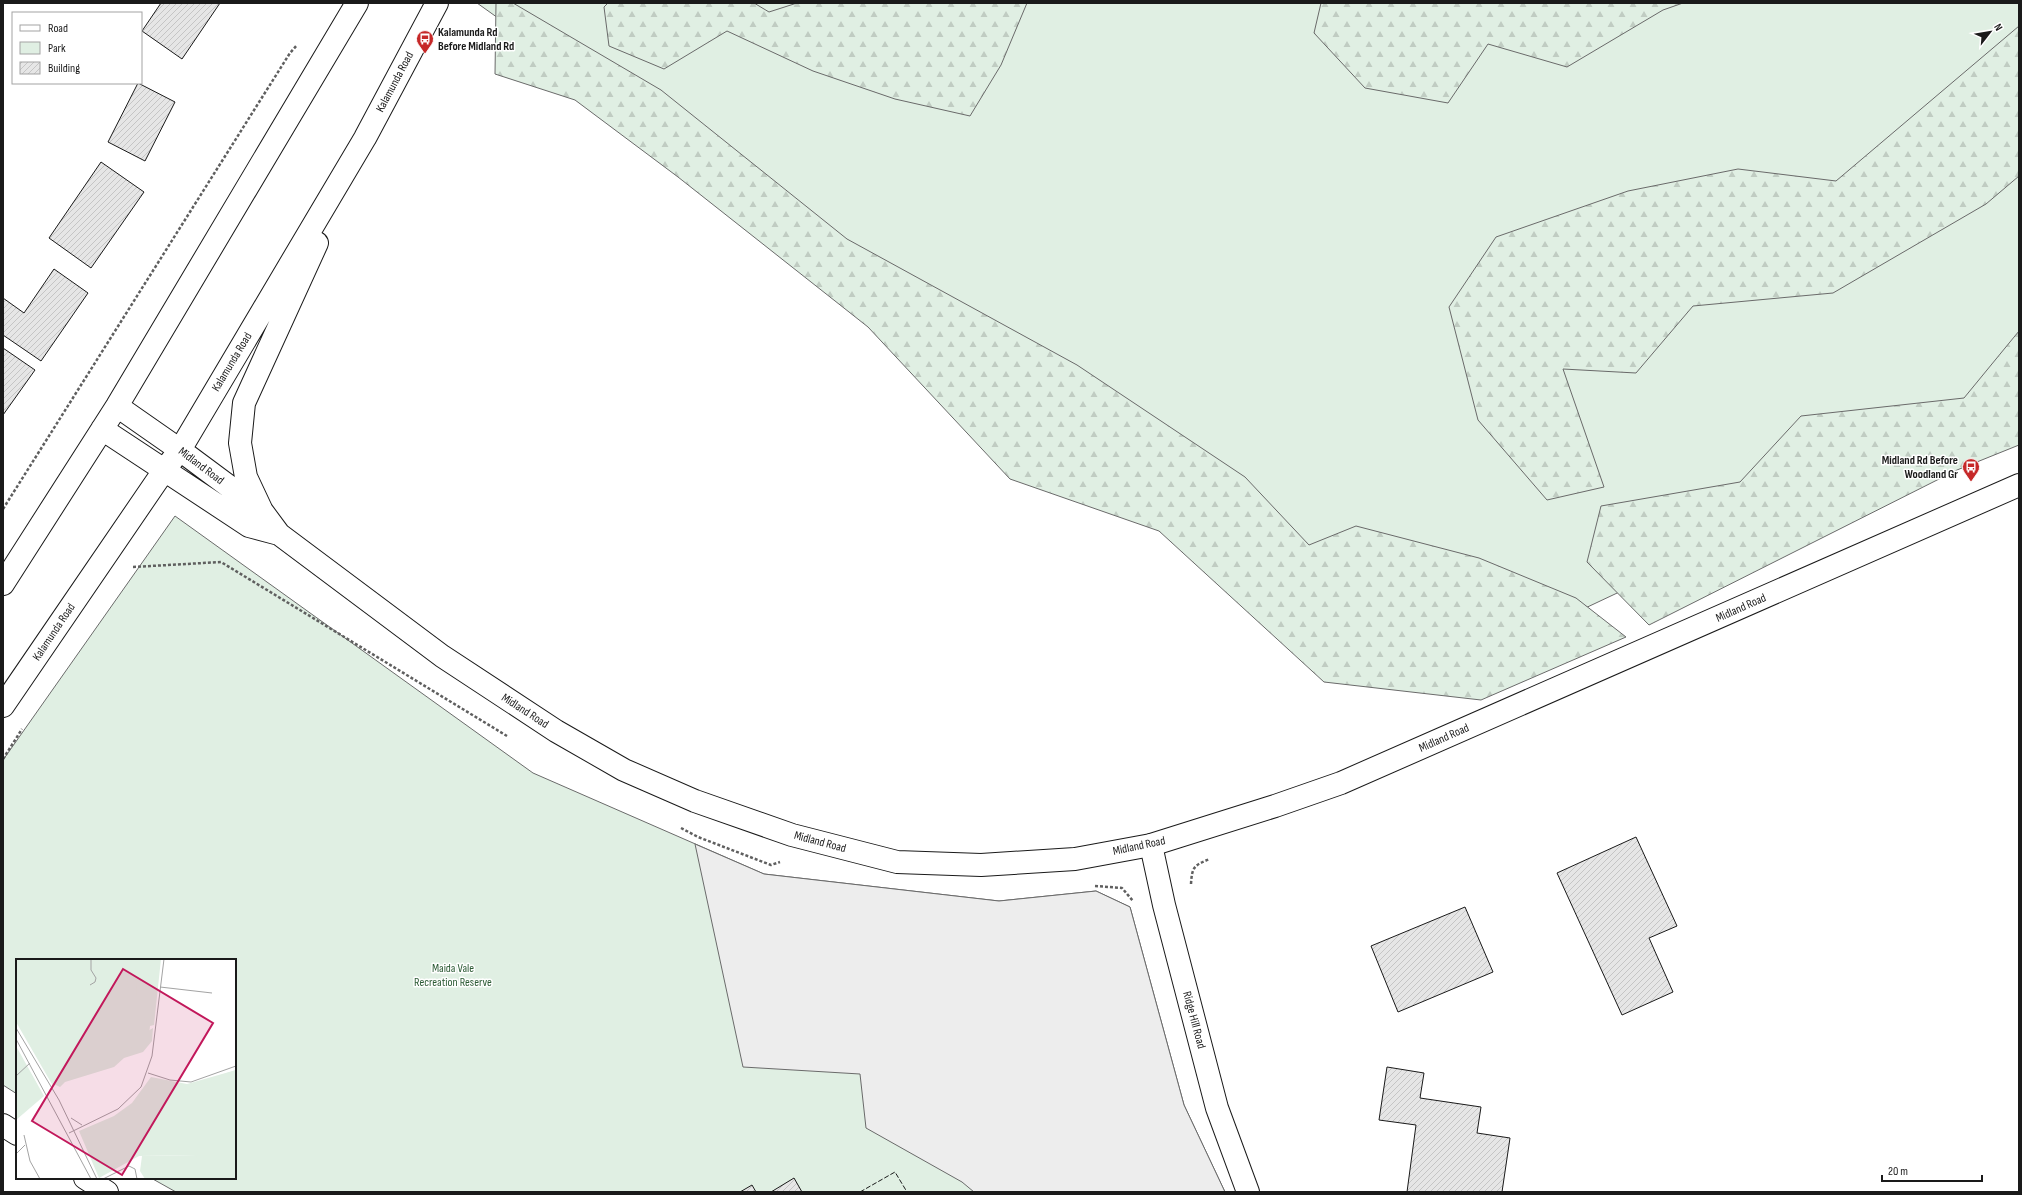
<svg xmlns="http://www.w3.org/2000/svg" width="2022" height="1195" font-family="'Sofia Sans Condensed',sans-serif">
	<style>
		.green { fill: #e0efe3; stroke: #6a6a6a }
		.forest { fill: url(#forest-firs); stroke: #6a6a6a }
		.parking { fill: #ededed; stroke: #6a6a6a }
		.building { fill: url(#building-hatch); stroke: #1a1a1a }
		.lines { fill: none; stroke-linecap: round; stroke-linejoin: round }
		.minor-casing { stroke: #1a1a1a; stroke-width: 24 }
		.major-casing { stroke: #1a1a1a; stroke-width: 24 }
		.path { stroke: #5f5f5f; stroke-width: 2.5; stroke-dasharray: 3 2; stroke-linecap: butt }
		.minor { stroke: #fff; stroke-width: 22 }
		.major { stroke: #fff; stroke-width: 22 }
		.fence { stroke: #1a1a1a; stroke-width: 1; stroke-dasharray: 5 2; stroke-linecap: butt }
		.labels { text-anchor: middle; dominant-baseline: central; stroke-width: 3; stroke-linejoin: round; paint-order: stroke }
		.poi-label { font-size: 12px; font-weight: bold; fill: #1a1a1a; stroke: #fff; text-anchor: start }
		.street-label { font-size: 12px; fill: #1a1a1a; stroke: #fff }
		.park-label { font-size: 12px; fill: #2b5a34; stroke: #fff }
		.inset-road { fill: none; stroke: #a3a3a3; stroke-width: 1 }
		.view { fill: #c2185b; fill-opacity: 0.15; stroke: #c2185b; stroke-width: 2 }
		.inset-edge { fill: none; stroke: #1a1a1a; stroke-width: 2 }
	</style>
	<defs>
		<pattern id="forest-firs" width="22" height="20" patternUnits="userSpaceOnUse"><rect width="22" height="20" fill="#e0efe3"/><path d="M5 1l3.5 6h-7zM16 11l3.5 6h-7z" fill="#c0ccc2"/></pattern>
		<pattern id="building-hatch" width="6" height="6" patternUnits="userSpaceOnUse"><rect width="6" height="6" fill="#e6e6e6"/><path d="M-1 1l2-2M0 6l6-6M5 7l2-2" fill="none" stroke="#c5c5c5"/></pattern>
	</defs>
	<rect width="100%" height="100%" fill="#fff"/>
	<path class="green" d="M477 3H2019V404L1428 682Z
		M175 516 533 773 764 874 999 901 1096 891 1130 907 1184 1105 1225 1192H176L151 1178H235V960H17V1094L3 1085V760Z"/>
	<path class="forest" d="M496 3H513L661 90 847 239 1077 365 1245 477 1309 545 1356 526 1479 558 1576 598 1626 637 1481 700 1324 682 1159 531 1010 479 868 327 678 177 575 100 495 74Z
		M608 3H754L769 12 797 3H1027L1001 65 970 116 895 99 813 71 727 31 664 69 609 46 604 7Z
		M1321 3H1683L1663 10 1567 67 1488 44 1448 103 1365 88 1314 33Z
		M2019 26V176L1986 204 1833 293 1693 306 1636 373 1563 369 1604 487 1547 500 1478 420 1449 307 1496 237 1628 191 1738 169 1836 181Z
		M2019 331V445L1957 470 1649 625 1587 562 1601 506 1740 482 1801 416 1964 398Z"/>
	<path class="parking" d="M695 844 764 874 999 901 1096 891 1130 907 1184 1105 1225 1192H974L962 1182 866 1128 860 1074 743 1067Z"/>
	<path class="building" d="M161 3H220L182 59 142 31Z
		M138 83 175 102 145 161 108 142Z
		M101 162 144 192 91 268 49 238Z
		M54 269 88 293 41 361 3 335V298L24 313Z
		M3 348 35 370 3 415Z
		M1636 837 1677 926 1649 938 1673 992 1622 1015 1557 873Z
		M1465 907 1493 972 1398 1012 1371 946Z
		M1387 1067 1424 1073 1420 1098 1481 1107 1477 1133 1510 1138 1502 1192H1407L1416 1125 1379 1120Z
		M794 1178 802 1192H771Z
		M752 1185 756 1192H740Z"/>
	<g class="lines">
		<g class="minor-casing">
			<path id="minor" d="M1151 845 1164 905 1217 1108 1248 1192
				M3 1125 17 1134
				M85 1178 107 1192"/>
		</g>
		<g class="major-casing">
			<path id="major" d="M117 406 180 450 262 511 279 534 442 656 556 731 624 770 695 801 792 835 897 862 981 865 1075 859 1151 845 1275 806 1341 783 2019 485
				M102 429 249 526 279 534
				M261 509 246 477 240 443 244 403 317 243
				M3 584 117 406 357 3
				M3 706 165 469 180 450 365 138 437 3"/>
		</g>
		<path class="path" d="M3 509 290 53 297 45
			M133 567 221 562 507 736
			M3 759 22 729
			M681 828 698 837 771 865 780 862
			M1191 884C1192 867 1194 865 1210 859
			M1095 886 1122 888 1133 901"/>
		<use href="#minor" class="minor"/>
		<use href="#major" class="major"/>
		<path class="fence" d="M860 1192 895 1172 907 1192"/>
	</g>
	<defs>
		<g id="bus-pin" transform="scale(0.9)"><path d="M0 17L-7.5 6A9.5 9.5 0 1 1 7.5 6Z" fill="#c62828" stroke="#fff"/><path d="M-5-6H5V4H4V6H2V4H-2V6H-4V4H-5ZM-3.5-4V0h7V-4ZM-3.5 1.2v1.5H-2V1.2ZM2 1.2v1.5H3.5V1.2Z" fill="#fff"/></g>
	</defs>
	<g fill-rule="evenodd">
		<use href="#bus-pin" x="425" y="39"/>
		<use href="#bus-pin" x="1971" y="467"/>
	</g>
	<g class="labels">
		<g class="poi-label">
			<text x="438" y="32">Kalamunda Rd<tspan x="438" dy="14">Before Midland Rd</tspan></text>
			<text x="1958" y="460" text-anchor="end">Midland Rd Before<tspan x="1958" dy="14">Woodland Gr</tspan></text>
		</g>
		<g class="street-label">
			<text transform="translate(395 82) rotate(-62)">Kalamunda Road</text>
			<text transform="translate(232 362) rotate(-59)">Kalamunda Road</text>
			<text transform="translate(201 466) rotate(37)">Midland Road</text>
			<text transform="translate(1741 608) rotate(-24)">Midland Road</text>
			<text transform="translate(54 632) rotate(-56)">Kalamunda Road</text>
			<text transform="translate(525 711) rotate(33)">Midland Road</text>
			<text transform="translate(1444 738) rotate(-24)">Midland Road</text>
			<text transform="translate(820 842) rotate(15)">Midland Road</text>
			<text transform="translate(1139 846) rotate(-12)">Midland Road</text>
			<text transform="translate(1194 1020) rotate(75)">Ridge Hill Road</text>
		</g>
		<g class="park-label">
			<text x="453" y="968">Maida Vale<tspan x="453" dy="14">Recreation Reserve</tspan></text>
		</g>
	</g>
	<g transform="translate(16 959)">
		<rect width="220" height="220" fill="#fff"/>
		<path d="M0 0H141L132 86 37 127 0 63ZM0 87 28 137 0 161ZM220 111V220H180V196L123 197 83 219 63 172 98 157 116 144 135 118 171 125Z" fill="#e0efe3"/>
		<path d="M48 0 51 8 49 15 53 19 50 23 56 27 55 31 45 30 41 15 33 12 27 1ZM111 0 122 2 119 8 121 37 116 49 118 56 115 61 125 63 124 68 114 70 105 67 101 60 107 39 113 32 108 5ZM136 0H145L138 66 130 68 126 65 131 53 129 45 135 32 131 23ZM93 10 97 13V20L92 47 87 52 89 58 84 63 78 65 71 58V48H60L55 42 63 35 71 36 82 25 81 14ZM0 31 20 54 27 67 35 104 38 109V114L33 117 0 60ZM53 52 61 55 66 62 61 74 63 85 69 94 51 109V115L47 118 42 113 52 105 53 100 49 93V88L46 86 47 80 42 59ZM137 69 136 82 127 93 108 99 98 108 49 123 44 128 38 125 116 88 125 76ZM220 111V127L217 123H207L205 116ZM181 196 180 220H129L124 212 126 197Z" fill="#e0efe3"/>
		<path class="inset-road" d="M74 26 79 23 80 19 75 11V0M144 28 196 34M0 69 43 141 81 220M0 80 75 220M132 114 154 121 175 123 220 107M0 117 14 104M55 159 66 166M53 174 102 150 125 128 136 97 148 0M8 176 14 202 24 220M0 195 9 186M87 220 113 207 119 210 121 220"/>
		<path class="view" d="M107 10 197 64 106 216 16 162Z"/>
		<rect width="220" height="220" class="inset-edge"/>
	</g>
	<rect width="2022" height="1195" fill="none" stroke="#1a1a1a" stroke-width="8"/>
	<rect x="12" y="12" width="130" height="72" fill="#ffffff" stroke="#a3a3a3"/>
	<rect x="20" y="25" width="20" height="6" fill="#ffffff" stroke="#a3a3a3"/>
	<text x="48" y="32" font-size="12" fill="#1a1a1a">Road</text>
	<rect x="20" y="42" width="20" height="12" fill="#e0efe3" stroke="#a3a3a3"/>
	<text x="48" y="52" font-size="12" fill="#1a1a1a">Park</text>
	<rect x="20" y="62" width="20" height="12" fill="url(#building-hatch)" stroke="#a3a3a3"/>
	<text x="48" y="72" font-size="12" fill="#1a1a1a">Building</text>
	<g transform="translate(1990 32) rotate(59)" stroke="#ffffff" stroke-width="3" paint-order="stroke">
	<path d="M0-3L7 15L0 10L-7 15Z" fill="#1a1a1a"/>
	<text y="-6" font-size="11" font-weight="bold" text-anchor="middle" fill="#1a1a1a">N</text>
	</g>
	<path d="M1882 1175v6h100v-6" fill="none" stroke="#1a1a1a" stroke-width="2"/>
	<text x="1888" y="1175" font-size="12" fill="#1a1a1a" stroke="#ffffff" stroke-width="3" paint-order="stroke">20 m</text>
</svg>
